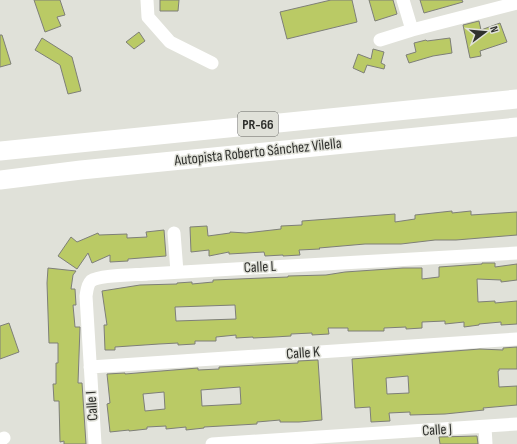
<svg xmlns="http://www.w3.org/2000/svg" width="517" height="444" font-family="'Sofia Sans Condensed',sans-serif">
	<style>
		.building { fill: #baca65; stroke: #7e7f78; fill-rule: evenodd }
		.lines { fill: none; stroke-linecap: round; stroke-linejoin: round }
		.minor { stroke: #fff; stroke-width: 13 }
		.highway { stroke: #fff; stroke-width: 19 }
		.labels { text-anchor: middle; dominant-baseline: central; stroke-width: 3; stroke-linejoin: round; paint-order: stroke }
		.shield { fill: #e0e1d9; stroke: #646561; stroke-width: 1 }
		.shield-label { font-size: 14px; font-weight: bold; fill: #2f302d }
		.street-label { font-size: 15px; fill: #2f302d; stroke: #e0e1d9 }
	</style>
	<rect width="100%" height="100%" fill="#e0e1d9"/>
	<path class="building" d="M34 0H60L65 15 57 17 61 26 45 32Z
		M160 0H179L178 11H160Z
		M331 0H352L357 22 287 39 280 12Z
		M369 0H393L397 14 375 21Z
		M420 0H462L463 2 424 13Z
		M479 21 481 30 500 23 507 42 480 51 481 56 470 58 463 25Z
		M139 32 145 41 134 49 126 42Z
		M0 35H2L11 64 0 67Z
		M42 38 72 57 81 91 68 94 60 65 35 50Z
		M450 38 452 53 433 56 409 63 406 55 416 52 414 43 426 40 427 41Z
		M373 49 384 52 381 63 385 65 384 69 367 65 364 73 353 68 358 54 371 59Z
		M452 211V213L471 211V215L517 212V235L456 240H435L401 244H365L319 248 320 249 299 250 300 255 283 256V255L265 256 264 252 229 254V252L209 256V250L191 252 190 227 207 226 208 236 230 233V232L246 233 281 229V226L302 225V221L395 214V222L415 219V215Z
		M164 230 166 256 128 259V261L110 262V255L92 263 88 253 77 269 58 256 71 237 77 242 98 233 99 235 127 234V238L147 237 146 232Z
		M482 263H495V267L517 264V280L501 282V280L477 279 478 302 495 301V303L517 301V324L501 325V322L479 324V325L464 327V322L445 324V321L422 322V328L406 329V327L384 328V331H348V328H328L329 334 312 335V333L291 334V336L274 337 253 338V337L236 338V335L216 337V341H195V344L178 345V343L159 344 115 347V350H105L104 325H107L102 291 140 285 177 284V283L192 282V284L213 282V280L288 277V276L326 275 345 272 403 268H422V279L439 277V267L482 264ZM235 305 236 319 176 321 175 307Z
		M48 268 76 271 73 275 71 289H75L76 305H73L75 327H80L78 383H82L86 444H64V441L60 442 59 401H54L53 384H56V363H58V343H49L47 283Z
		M9 323 19 352 0 359V326Z
		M517 347V369H499V371H498L499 387 517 386V405L483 408 484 410 445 414 410 415V412L389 413 390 421 371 422 370 407 355 408 352 359 480 349 503 350V348ZM408 376 409 393 387 394 386 378Z
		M318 360 322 420 299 422H280V420L257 422V424L204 427V428L186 430V427L166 429V426L147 427V429L129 431V430L110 432 107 404 110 403 107 374 125 373V374L198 368V370L219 369V367L298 363V361ZM240 387 241 404 202 406 201 390ZM164 392 165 409 145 411 143 394Z
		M477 436 478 444H440L439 437Z"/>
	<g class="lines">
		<path class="minor" d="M147 0 148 17 170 42 212 63
			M403 0 412 30
			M380 40 412 30 517 3
			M174 233 177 272
			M90 367 517 339
			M485 427 486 444
			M0 440 4 438
			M95 444 86 296C87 291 87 285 91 281 99 275 136 275 148 274L517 253
			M212 444 517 424"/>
		<path class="highway" d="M0 151 517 99
			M0 180 81 170 517 127"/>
	</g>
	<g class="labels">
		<rect class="shield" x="238" y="112" width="40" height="24" rx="3"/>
		<g class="shield-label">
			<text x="258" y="124">PR-66</text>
		</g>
		<g class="street-label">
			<text transform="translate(258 152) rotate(-6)">Autopista Roberto Sánchez Vilella</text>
			<text transform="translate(260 267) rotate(-3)">Calle L</text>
			<text transform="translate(303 353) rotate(-4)">Calle K</text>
			<text transform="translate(92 406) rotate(-94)">Calle I</text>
			<text transform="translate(437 430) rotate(-4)">Calle J</text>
		</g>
	</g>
	<g transform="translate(485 32) rotate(74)" stroke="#e0e1d9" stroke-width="3" paint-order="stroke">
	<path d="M0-3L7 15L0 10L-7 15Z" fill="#2f302d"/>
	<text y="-6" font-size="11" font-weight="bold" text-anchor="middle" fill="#2f302d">N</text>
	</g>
</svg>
